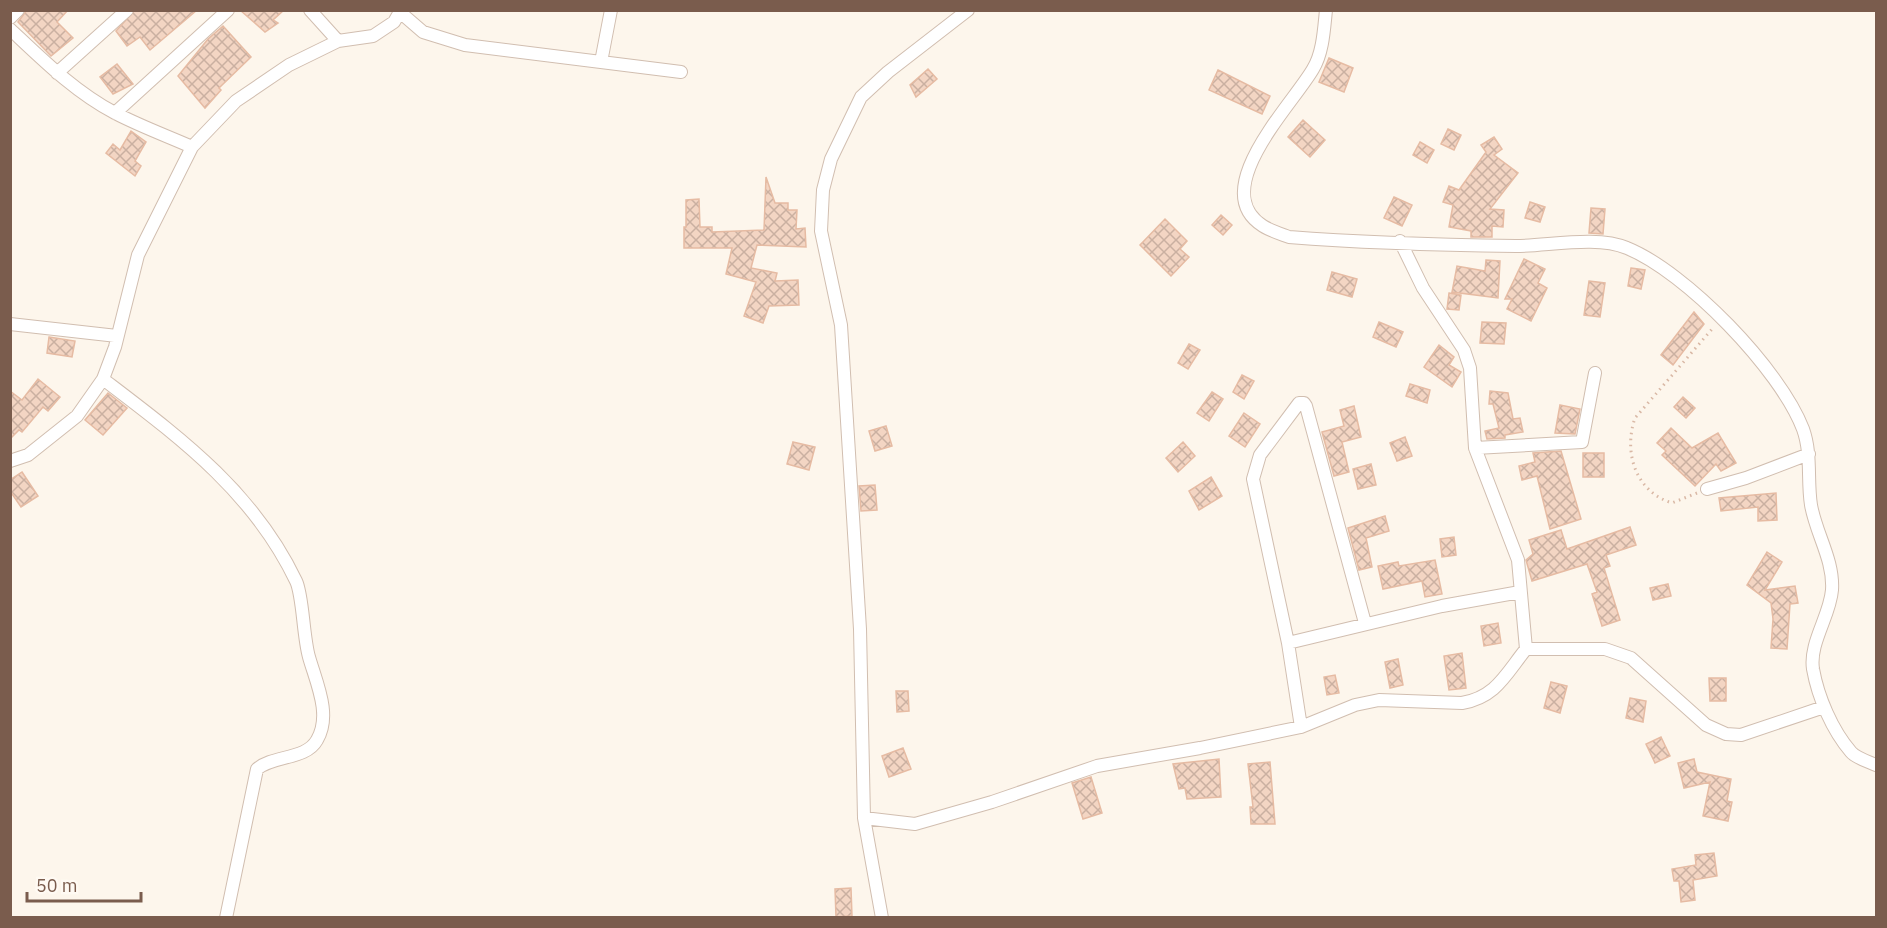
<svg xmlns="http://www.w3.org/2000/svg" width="1887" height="928" font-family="'IBM Plex Sans',sans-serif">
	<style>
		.building { fill: url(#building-cross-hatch); stroke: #e6bba3; stroke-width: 1.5 }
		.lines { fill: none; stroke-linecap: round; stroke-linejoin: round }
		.minor-casing { stroke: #d1beb0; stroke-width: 14 }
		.path { stroke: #d9b8a5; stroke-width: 3; stroke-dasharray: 1.5 4.5; stroke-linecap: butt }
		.minor { stroke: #fff; stroke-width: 12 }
	</style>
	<defs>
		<pattern id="building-cross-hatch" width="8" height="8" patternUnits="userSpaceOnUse" patternTransform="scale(1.5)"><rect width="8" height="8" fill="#f3d5c3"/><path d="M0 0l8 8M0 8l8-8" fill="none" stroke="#cab0a1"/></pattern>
	</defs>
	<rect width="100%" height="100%" fill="#fdf6ec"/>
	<path class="building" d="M27 10H68L57 22 73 38 51 56 18 22Z
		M135 10H197L150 50 140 37 127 46 116 31Z
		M240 10H284L273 20 278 23 265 32Z
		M223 26 251 57 219 88 221 90 205 108 178 76 208 39Z
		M1329 58 1353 68 1344 92 1319 82Z
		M117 64 133 84 113 94 100 77Z
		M928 69 937 79 916 97 910 85Z
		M1218 70 1270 96 1262 114 1209 90Z
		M1303 120 1325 140 1310 157 1288 137Z
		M1448 129 1461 135 1454 150 1441 144Z
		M131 131 146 142 135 161 141 166 135 176 106 153 113 144 120 150Z
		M1494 137 1502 149 1494 155 1518 173 1490 209 1504 210 1503 227 1492 226V237H1471V231L1449 227 1453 205 1443 202 1449 186 1459 190 1486 152 1481 145Z
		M1420 142 1434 150 1427 163 1413 155Z
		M766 177 775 203H788V210H797L796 229 805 228 806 247 757 245 751 268 777 273 775 281 798 280 799 305 769 306 763 323 744 316 756 282 726 274 732 248H684V227H686V200L699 199 700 227H712V232L764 230Z
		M1394 197 1412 205 1402 226 1384 218Z
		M1530 202 1545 207 1540 222 1525 218Z
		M1591 208 1605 209 1603 234 1589 233Z
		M1221 215 1232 225 1223 235 1212 225Z
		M1165 219 1187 241 1180 249 1189 257 1171 276 1140 245Z
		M1524 259 1545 269 1538 283 1547 288 1531 321 1507 309 1512 299H1505Z
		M1486 260 1500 261 1498 298 1452 292 1457 266 1485 271Z
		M1631 268 1645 270 1641 289 1628 286Z
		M1332 272 1357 279 1352 297 1327 290Z
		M1589 281 1605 283 1600 317 1584 315Z
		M1449 293 1461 295 1459 310 1447 309Z
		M1694 312 1704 324 1673 365 1661 355Z
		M1379 322 1403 332 1396 347 1373 337Z
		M1482 322 1506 323 1504 344 1480 343Z
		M49 337 75 341 72 357 47 353Z
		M1189 344 1200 350 1188 369 1178 363Z
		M1439 345 1454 357 1449 365 1461 372 1452 387 1424 367Z
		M1242 375 1254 381 1244 399 1233 392Z
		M38 379 60 397 48 411 43 407 22 432 19 430 10 439V391L22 400Z
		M1410 384 1430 390 1427 403 1406 396Z
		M1490 391 1508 393 1513 419 1520 418 1523 432 1505 435V438L1487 439 1485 431 1499 428 1493 404H1489Z
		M1212 392 1223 399 1209 421 1197 413Z
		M108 393 127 408 103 435 85 420Z
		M1683 397 1695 408 1686 418 1674 407Z
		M1560 405 1580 409 1575 434 1555 433Z
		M1354 406 1361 437 1342 442 1349 472 1334 476 1322 432 1344 426 1340 410Z
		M1244 413 1260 424 1245 447 1229 436Z
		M886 426 892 446 875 451 869 431Z
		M1671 428 1692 448 1718 433 1736 463 1721 471 1716 464 1695 486 1662 455 1666 451 1657 443Z
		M1405 437 1412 456 1397 461 1390 443Z
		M793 442 815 447 809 470 787 464Z
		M1183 442 1195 456 1178 472 1166 458Z
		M1561 451 1581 519 1550 529 1537 476 1522 480 1519 466 1535 462 1533 453Z
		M1583 453H1604V477H1583Z
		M1371 464 1376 485 1358 489 1353 469Z
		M22 472 38 496 21 507 10 491V480Z
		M1211 477 1222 496 1199 510 1189 491Z
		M875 485 877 510 861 511 859 486Z
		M1776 493 1777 520 1758 521V507L1721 511 1719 498Z
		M1385 516 1389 531 1366 538 1372 567 1359 570 1348 528Z
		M1630 527 1636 545 1606 555 1610 566 1604 568 1620 620 1602 626 1592 594 1597 592 1587 564 1532 581 1526 560 1533 554 1529 540 1561 530 1567 549Z
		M1454 537 1456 555 1442 557 1440 539Z
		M1767 552 1782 562 1765 590 1795 586 1798 603 1790 604 1787 649 1771 648 1773 619 1771 603 1747 585Z
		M1435 560 1442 594 1425 597 1422 581 1383 589 1378 566 1398 562 1399 566Z
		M1668 584 1671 596 1653 600 1650 588Z
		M1498 623 1501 643 1484 646 1481 626Z
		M1462 653 1466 688 1449 690 1444 656Z
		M1398 659 1403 685 1390 688 1385 662Z
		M1335 675 1339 693 1327 695 1324 677Z
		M1709 678H1726V701H1710Z
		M1551 682 1567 686 1560 713 1544 708Z
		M896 691H908L909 711 897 712Z
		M1630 698 1646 701 1643 722 1626 718Z
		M1661 737 1670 756 1655 763 1646 744Z
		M903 748 911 769 889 777 882 756Z
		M1219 759 1221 797 1187 799 1185 788 1179 789 1173 764Z
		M1694 759 1697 772 1731 779 1727 801 1732 802 1728 821 1703 816 1710 782 1684 788 1678 763Z
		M1270 762 1275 824H1251L1250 807H1253L1248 764Z
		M1091 777 1102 813 1083 819 1072 783Z
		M1714 853 1717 876 1693 880 1695 900 1681 902 1679 881H1674L1672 869 1696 865 1695 855Z
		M851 888 852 916 836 917 835 889Z"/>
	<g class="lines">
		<g class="minor-casing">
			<path id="minor" d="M310 10 338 41
				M1326 10C1324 29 1323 53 1313 69 1293 104 1206 190 1263 226 1271 231 1281 234 1289 237 1364 243 1441 245 1516 246 1548 246 1597 235 1627 248 1686 272 1780 369 1803 429 1812 454 1807 480 1811 505 1816 534 1834 560 1832 590 1830 616 1809 643 1813 669 1818 697 1832 730 1851 752 1856 758 1869 762 1876 765
				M401 13 423 32 465 45 681 72
				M10 18 18 10
				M10 29C43 60 75 92 115 113 140 126 167 136 192 147
				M601 62 611 10
				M57 73 127 10
				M115 113 228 10
				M1400 241 1423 288 1464 350 1470 368 1475 448 1518 560 1526 649
				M10 324 117 336
				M103 379C179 437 253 491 296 581 303 595 303 636 309 657 316 682 332 715 317 740 306 760 273 755 257 769L226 918
				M1475 448 1582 442 1595 373
				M10 461 28 455 77 416 103 379 115 347 138 255 192 147 236 101 289 65 338 41 373 36 394 22 401 10
				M1707 489 1746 478 1809 454
				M1288 643 1442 606 1520 592
				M1301 727 1288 643 1253 479 1260 455 1299 403H1304L1306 406 1365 623
				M864 818 915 824 992 802 1097 766 1200 748 1301 727 1355 705 1379 700 1462 703C1496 697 1505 675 1526 649H1605L1631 658 1706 725 1726 734 1741 735 1824 707
				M882 918 864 818 860 629 841 325 821 231 823 190 831 159 861 97 888 72 968 10"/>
		</g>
		<path class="path" d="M1697 493 1672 503C1636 492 1623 453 1635 418L1713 328"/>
		<use href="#minor" class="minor"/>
	</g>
	<rect width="1887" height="928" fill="none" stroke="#7a5c4d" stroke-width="24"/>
	<path d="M27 892v9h114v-9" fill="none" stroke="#7a5c4d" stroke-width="3"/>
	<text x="36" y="892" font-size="18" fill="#7a5c4d" stroke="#fffaf3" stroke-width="4.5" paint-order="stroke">50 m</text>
</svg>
